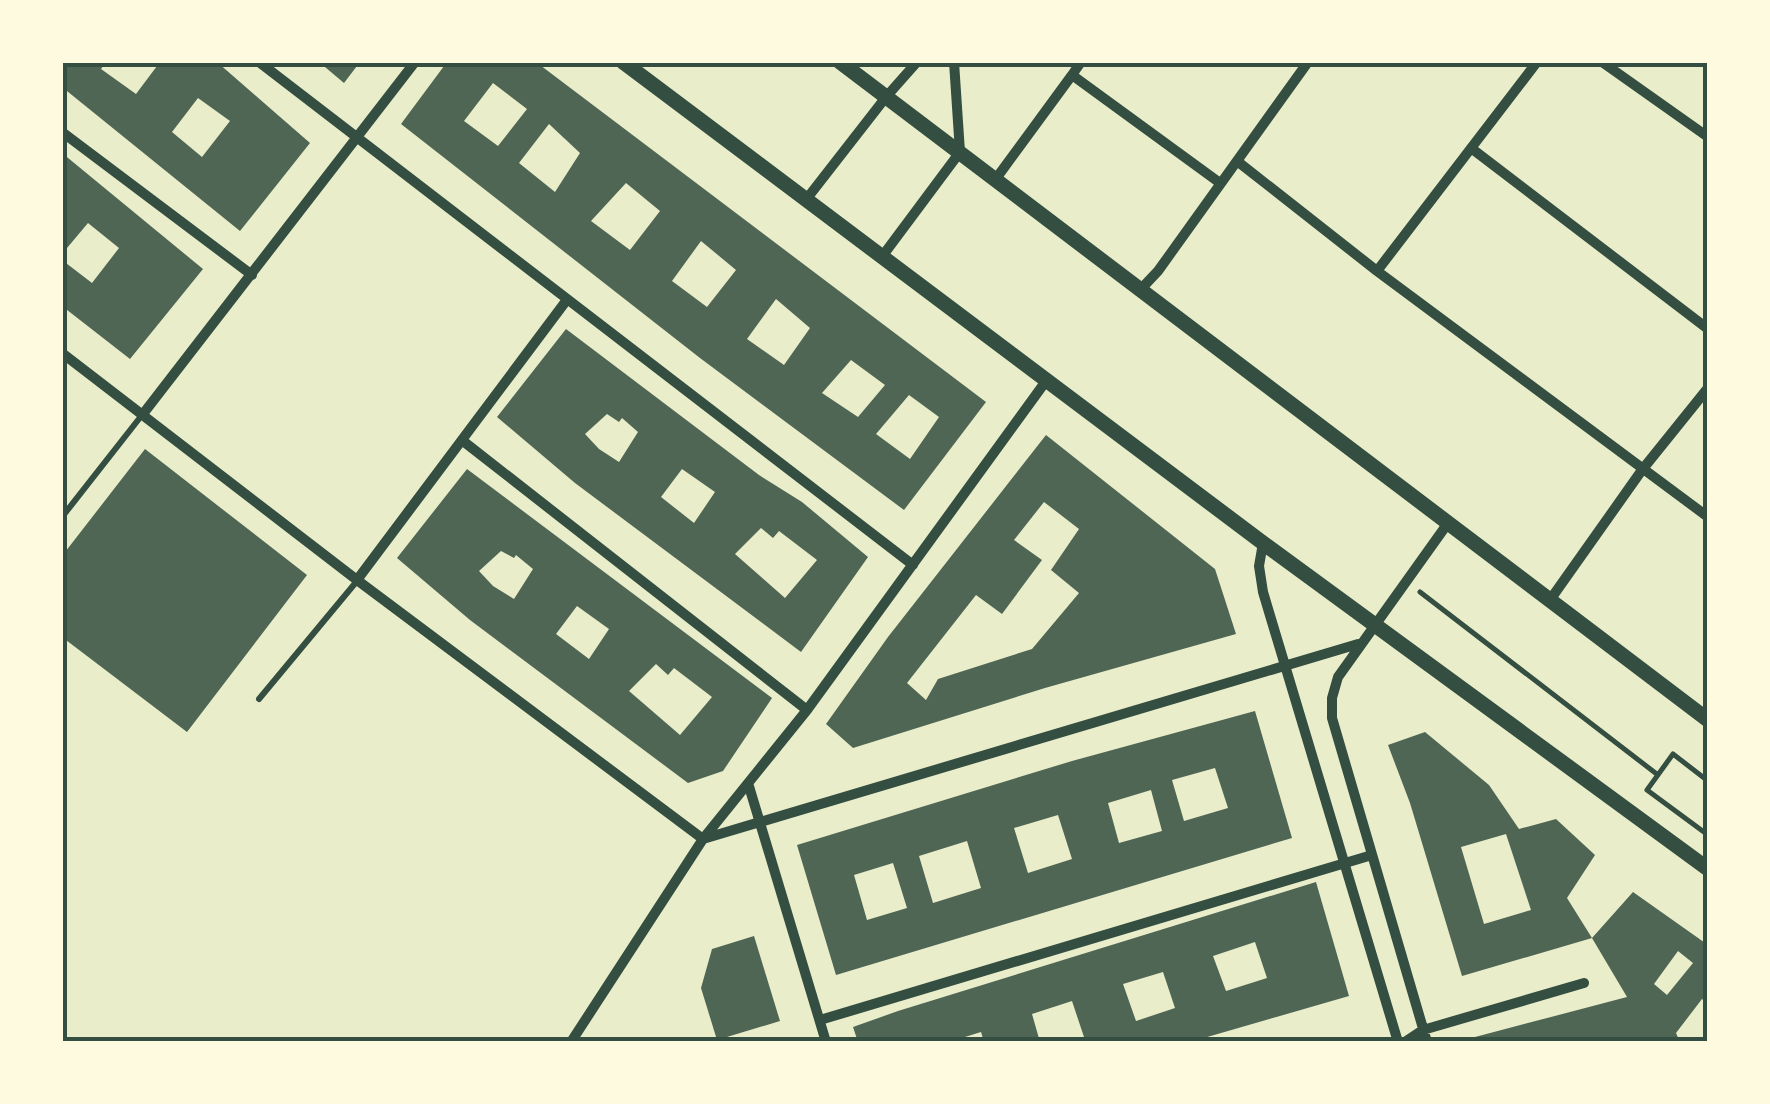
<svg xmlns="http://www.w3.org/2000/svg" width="1770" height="1104" font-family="'Space Grotesk',sans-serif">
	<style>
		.building { fill: #4f6655; fill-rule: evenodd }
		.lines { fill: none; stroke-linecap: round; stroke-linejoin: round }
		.path { stroke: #344e41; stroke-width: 5 }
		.service { stroke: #344e41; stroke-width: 6 }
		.minor { stroke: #344e41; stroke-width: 10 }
		.tertiary { stroke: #344e41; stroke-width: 15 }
		.neatline { fill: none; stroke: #344e41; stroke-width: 4 }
	</style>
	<rect width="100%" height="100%" fill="#e9edc9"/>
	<path class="building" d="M62 62H106L101 69 136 94 160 62H217L310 143 240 231 62 87ZM198 98 230 121 202 157 172 132Z
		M319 62H360L344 83Z
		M447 62H536L986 402 904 510 700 358 401 124ZM493 83 527 109 498 146 464 121ZM549 124 580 153 555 192 519 163ZM626 183 660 211 630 250 591 221ZM701 241 736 270 707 307 672 281ZM776 299 810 328 784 365 747 339ZM851 360 885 385 858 417 822 393ZM909 395 939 417 910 459 876 434Z
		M62 153 203 269 130 359 62 306V260L92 283 119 248 88 223 62 254Z
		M566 329 759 475 802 502 868 557 801 652 575 483 497 417ZM607 414 619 422 622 418 638 432 619 462 599 449 585 434ZM682 469 715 492 694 523 661 497ZM761 528 773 538 779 531 817 560 785 598 735 554Z
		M1046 435 1215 569 1236 634 1045 688 853 748 826 724 888 637ZM1044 502 1079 529 1051 570 1079 593 1032 649 938 679 926 700 907 683 976 595 1002 614 1042 560 1014 540Z
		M145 449 307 575 187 732 62 637V556Z
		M467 469 772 698 723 771 688 783 470 620 397 558ZM501 551 514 558 516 555 533 569 514 599 493 586 479 571ZM577 606 609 629 589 659 556 634ZM656 664 668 675 674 668 712 697 680 735 629 691Z
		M1255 711 1292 838 836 975 797 845 1072 761ZM1215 768 1228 808 1184 821 1172 780ZM1151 790 1162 831 1119 843 1108 803ZM1058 815 1072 859 1028 873 1014 828ZM967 841 981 888 933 903 919 856ZM893 863 907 908 867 920 854 875Z
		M1425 732 1489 785 1519 829 1556 819 1595 855 1567 898 1592 938 1462 976 1410 803 1388 745ZM1506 834 1531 910 1484 924 1461 847Z
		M1316 882 1349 996 1190 1042H1073L1084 1037 1072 1001 1032 1014 1040 1042H984L981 1032 949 1042H858L853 1027 898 1011ZM1255 942 1267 978 1226 991 1213 956ZM1163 972 1175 1008 1136 1021 1123 984Z
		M1633 892 1708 945V1004L1702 999 1676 1033 1680 1042H1476L1475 1037 1627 997 1592 938ZM1678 951 1693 963 1667 995 1654 984Z
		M754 936 780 1021 717 1040 701 988 712 949Z"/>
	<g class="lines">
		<path class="path" d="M1420 592 1658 775
			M1708 781 1673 754 1647 790 1708 835"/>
		<path class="service" d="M62 517 142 415
			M259 699 357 581"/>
		<path class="minor" d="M259 62 913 565
			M1081 62 1072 75 1220 183
			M1602 62 1708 137
			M62 132 252 275
			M1471 148 1708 329
			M1237 161 1377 271 1708 517
			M995 180 1072 75
			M805 201 886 97 917 62
			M881 258 960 152 954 62
			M1377 271 1537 62
			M1141 289 1158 271 1308 62
			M62 353 357 580 703 839 1358 644
			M143 414 415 62
			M463 441 807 710
			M1263 543 1259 566 1263 592 1398 1042
			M357 580 566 301
			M1550 600 1642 470 1708 388
			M748 783 826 1042
			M820 1020 1372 855
			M571 1042 703 839 807 710 1046 381
			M1405 1042 1423 1030 1584 983
			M1427 1042 1332 718V698L1338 677 1448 523"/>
		<path class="tertiary" d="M623 62 1263 543 1708 869
			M840 62 1708 720"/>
	</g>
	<rect width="1770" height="1104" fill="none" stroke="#fefae0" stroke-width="130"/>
	<rect x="65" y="65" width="1640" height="974" class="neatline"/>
</svg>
